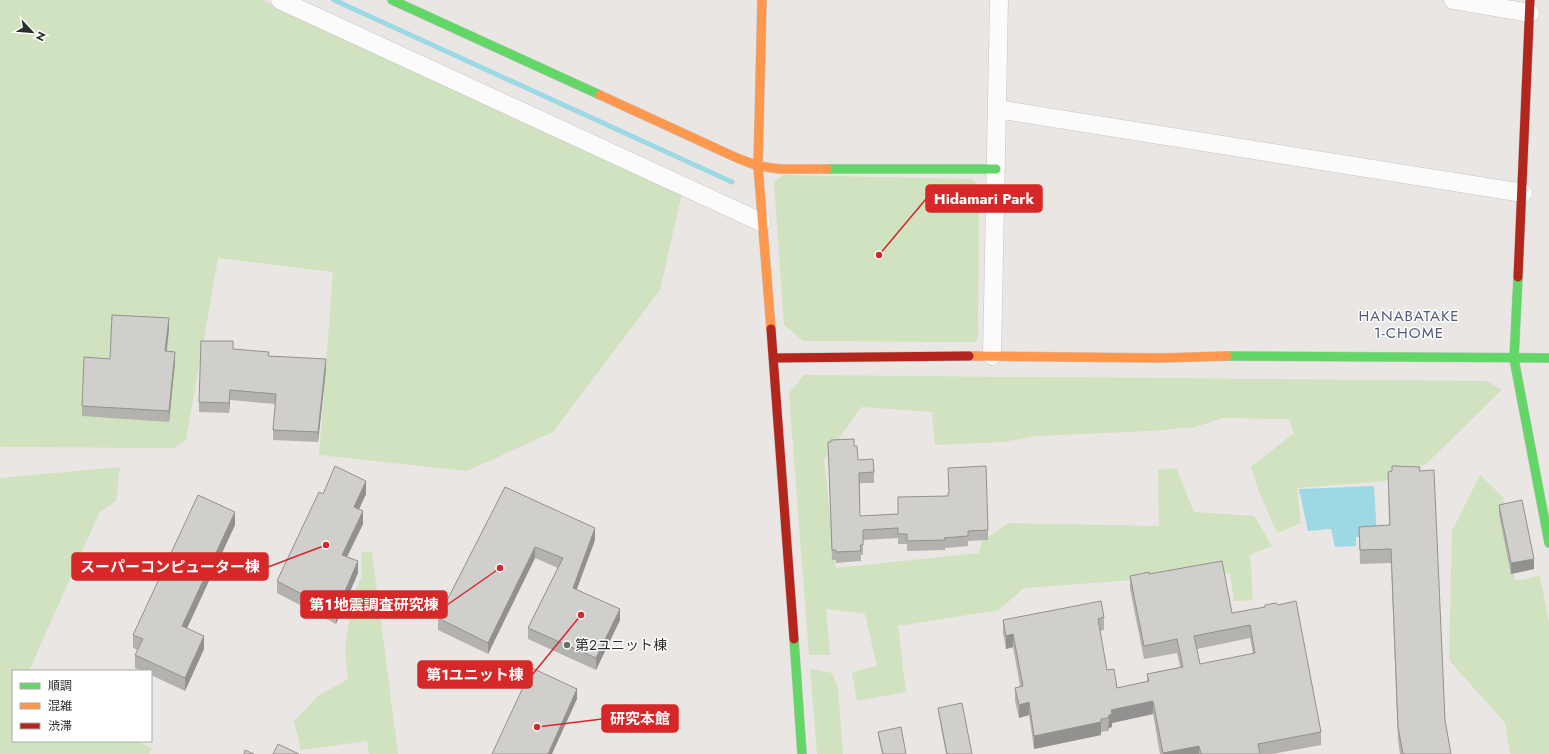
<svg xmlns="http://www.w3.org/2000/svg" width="1549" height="754" font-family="Jost,'Noto Sans JP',sans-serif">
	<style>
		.green { fill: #d0e2bf }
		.water { fill: #9dd9e5 }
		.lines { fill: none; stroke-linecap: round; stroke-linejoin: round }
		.stream { stroke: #9dd9e5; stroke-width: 5 }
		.street-casing { stroke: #c6c5c5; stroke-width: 19 }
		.fast-casing { stroke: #c6c5c5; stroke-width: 10 }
		.slow-casing { stroke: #c6c5c5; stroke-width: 10 }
		.jam-casing { stroke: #c6c5c5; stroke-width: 10 }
		.street { stroke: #fcfbfb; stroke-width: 18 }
		.fast { stroke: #63d668; stroke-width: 9 }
		.slow { stroke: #ff974d; stroke-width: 9 }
		.jam { stroke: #b3261e; stroke-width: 9 }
		.wall { fill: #b4b2af; fill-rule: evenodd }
		.shaded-wall { fill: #92918f }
		.building { fill: #d1cfcc; stroke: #92918f; fill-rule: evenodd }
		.poi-dot { fill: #6e6d6c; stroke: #fff; stroke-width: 1.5 }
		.labels { text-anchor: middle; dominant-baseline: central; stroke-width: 3; stroke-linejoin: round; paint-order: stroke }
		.poi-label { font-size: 14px; fill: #2c2c2c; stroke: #fff; text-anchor: start }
		.neighbourhood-label { font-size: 15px; letter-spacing: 1px; fill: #505b7a; stroke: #fff }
		.leader { fill: none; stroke: #d62828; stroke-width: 1.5 }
		.callout-dot { fill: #d62828; stroke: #fff; stroke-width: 1.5 }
		.callout { fill: #d62828; stroke: #d62828; stroke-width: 1.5 }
		.callout-label { font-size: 15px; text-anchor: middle; font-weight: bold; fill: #fff }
	</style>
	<rect width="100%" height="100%" fill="#eae6e3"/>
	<path class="green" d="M0 0H262L682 193 660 290 553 432 467 471 319 455 333 272 218 258 186 440 174 448 0 447Z
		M784 175 972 179 979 186 978 338 975 342 803 341 784 325 774 182Z
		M804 375 1487 381 1502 390 1426 464 1385 481 1297 488 1301 523 1277 533 1259 492 1251 467 1294 433 1289 419 1223 418 1195 427 1150 431 1037 436 1003 442 935 445 932 412 861 407 824 460 836 568 979 553 982 542 1008 523 1159 526 1158 470 1176 468 1194 512 1254 516 1272 546 1250 555 1253 600 1234 601 1230 573 1024 588 999 610 898 626 906 692 857 701 852 672 877 666 865 614 826 609 830 655H809L789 393Z
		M120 467 116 501 99 513 29 671H13V741H137L152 748 149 754H0V478Z
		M1480 475 1503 497 1515 581 1540 576 1549 623V754H1510L1505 723 1449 660 1452 531Z
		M361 552H372L398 754H369L367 741 301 750 294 721 318 696 348 679 345 648 354 593 362 576Z
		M810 669 832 673 838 687 843 754H817Z"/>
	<path class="water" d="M1374 486 1377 536 1356 537V546L1335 547 1331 529 1308 531 1299 489Z"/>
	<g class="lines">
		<path class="stream" d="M334 0 732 182"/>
		<g class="street-casing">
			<path id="street" d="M280 0 761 222
				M1453 0 1530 13
				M997 109 1523 193
				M992 356 999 0"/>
		</g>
		<g class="fast-casing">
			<path id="fast" d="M392 0 600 95
				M827 169H996
				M1518 277 1514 359 1549 543
				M1227 356 1549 358
				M794 639 802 754"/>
		</g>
		<g class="slow-casing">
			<path id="slow" d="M762 0 758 166 771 329
				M600 95 737 158 758 166 780 169H827
				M969 356 1161 358 1227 356"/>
		</g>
		<g class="jam-casing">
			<path id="jam" d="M1518 277 1530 0
				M771 329 794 639
				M773 358 969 356"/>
		</g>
		<use href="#street" class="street"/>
		<use href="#fast" class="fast"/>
		<use href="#slow" class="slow"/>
		<use href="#jam" class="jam"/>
	</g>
	<path class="wall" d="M169 329 167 351 175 362 169 422 82 416V406L110 359Z
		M233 349 269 356 326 369 318 442 273 440V430L275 404 230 400 229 413 199 412V402Z
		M828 442 858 460 874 472V483H860V516L898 514 948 496 949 493 948 468 988 530V540L968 541V546L945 548V550L907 551V544H898V538L863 540V555H861V561L836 563V560H832Z
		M1420 471 1445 720 1451 754H1400L1398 740 1391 563 1360 564 1359 527 1389 525 1388 472Z
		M505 487 595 540 577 589 620 620 596 670 528 639V628L558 568 535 558 488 654 438 630V618Z
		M323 494H366L359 509 363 524 347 557 358 573 336 624 277 593V581Z
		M1499 505 1534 569 1511 574 1499 515Z
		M235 525 187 628 204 649 185 691 151 675V671H141L135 668V655L138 650 133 648V635Z
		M1149 574 1232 613 1265 607 1321 732V745L1272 754H1160L1153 714 1112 723V727L1109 728 1108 731 1101 732V735L1034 749 1029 715 1019 718 1015 701V688L1020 686 1013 647 1006 649 1003 633V620L1104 617V630L1100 631 1107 670 1117 688 1147 682V674L1180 667 1177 653 1144 659 1130 589V576ZM1250 638 1253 654 1200 664 1197 649Z
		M938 708 972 754H946L938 711Z
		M878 732 906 754H882L878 735Z"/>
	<path class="shaded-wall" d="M169 318V329L165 361V351Z
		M175 352V362L169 422V411Z
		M326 359V369L318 442V432Z
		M230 390V400L229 413V403Z
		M366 481V494L354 520V507Z
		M363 511V524L342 567V555Z
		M235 512V525L182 639V626Z
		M595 528V540L573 599V588Z
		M535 547V558L488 654V643Z
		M1534 559V569L1511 574V563Z
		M358 561V573L336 624V612Z
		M620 609V620L596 670V658Z
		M1013 634V647L1006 649V636Z
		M204 636V649L185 691V678Z
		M577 689V699L552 754H548Z
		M1153 701V714L1112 723V727L1109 728 1108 731 1109 715 1111 710Z
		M1029 702V715L1019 718V705Z
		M1101 722V735L1034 749V736Z
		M1199 746V754H1163V753Z"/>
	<path class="building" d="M112 315 169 318 165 351 175 352 169 411 82 406 84 357 110 359Z
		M201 341H233V349L269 352 268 356 326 359 318 432 273 430 276 394 230 390 229 403 199 402Z
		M854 439V446H857L858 460 873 459 874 472 859 473 860 516 898 514V497L948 496V493H949L948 468 986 466 988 530 968 531V536L944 538 945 540 907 541V534H898V528L863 530V545H860L861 551 836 552V550H832L828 442H831V440Z
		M335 466 366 481 354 507 363 511 342 555 358 561 336 612 277 581 319 492 323 494Z
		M1392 466 1420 467 1419 471 1434 470 1445 720 1451 754H1403L1398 727 1391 549 1360 550 1359 527 1390 525 1388 472 1392 471Z
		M505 487 595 528 573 588 620 609 596 658 528 628 563 558 535 547 488 643 438 618Z
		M198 495 235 512 182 626 204 636 185 678 135 655 143 639 133 635Z
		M1522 500 1534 559 1511 563 1499 505Z
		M1222 561 1232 613 1265 607V605L1276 603 1278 605 1296 601 1321 732 1258 744 1260 754H1201L1199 746 1163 753 1153 701 1111 710 1112 714 1109 715 1108 718 1101 719V722L1034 736 1029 702 1019 705 1015 688 1023 686 1013 634 1006 636 1003 620 1101 601 1104 617 1098 619 1107 670 1114 669 1117 688 1149 681 1147 674 1183 667 1177 639 1144 646 1130 576 1149 572V574ZM1250 625 1255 653 1200 664 1194 636Z
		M532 668 577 689 548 754H492Z
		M962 703 972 754H947L938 708Z
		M901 727 906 754H883L878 732Z
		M278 744 299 754H273Z
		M245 750 254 754H244Z"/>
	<circle class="poi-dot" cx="567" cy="645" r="4"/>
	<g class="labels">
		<g class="poi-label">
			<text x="575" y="645">第2ユニット棟</text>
		</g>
		<g class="neighbourhood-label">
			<text x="1409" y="316">HANABATAKE<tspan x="1409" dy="17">1-CHOME</tspan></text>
		</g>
	</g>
	<path class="leader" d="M879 255L926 199M326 545L268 567M500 568L447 605M581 615L532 675M537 727L602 719"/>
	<g class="callout-dot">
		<circle cx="879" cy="255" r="4"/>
		<circle cx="326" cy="545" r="4"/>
		<circle cx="500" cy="568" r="4"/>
		<circle cx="581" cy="615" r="4"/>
		<circle cx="537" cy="727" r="4"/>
	</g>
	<g class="callout">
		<rect x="926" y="185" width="116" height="27" rx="4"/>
		<rect x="72" y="553" width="196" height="27" rx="4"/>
		<rect x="301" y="591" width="146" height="27" rx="4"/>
		<rect x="418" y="661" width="114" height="27" rx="4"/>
		<rect x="602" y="705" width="76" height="27" rx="4"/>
	</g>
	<g class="callout-label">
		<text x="984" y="204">Hidamari Park</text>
		<text x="170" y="572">スーパーコンピューター棟</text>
		<text x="374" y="610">第１地震調査研究棟</text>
		<text x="475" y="680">第1ユニット棟</text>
		<text x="640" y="724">研究本館</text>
	</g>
	<rect x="12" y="670" width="140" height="72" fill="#ffffff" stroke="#ababab"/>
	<rect x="20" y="683" width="20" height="6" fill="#63d668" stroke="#ababab"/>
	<text x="48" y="690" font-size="12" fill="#2c2c2c">順調</text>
	<rect x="20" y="703" width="20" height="6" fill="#ff974d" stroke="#ababab"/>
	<text x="48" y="710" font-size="12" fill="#2c2c2c">混雑</text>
	<rect x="20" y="723" width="20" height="6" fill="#b3261e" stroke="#ababab"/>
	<text x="48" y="730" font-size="12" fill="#2c2c2c">渋滞</text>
	<g transform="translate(32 32) rotate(116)" stroke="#ffffff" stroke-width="3" paint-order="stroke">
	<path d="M0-3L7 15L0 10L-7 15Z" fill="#2c2c2c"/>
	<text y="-6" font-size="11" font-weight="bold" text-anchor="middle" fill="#2c2c2c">N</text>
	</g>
</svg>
